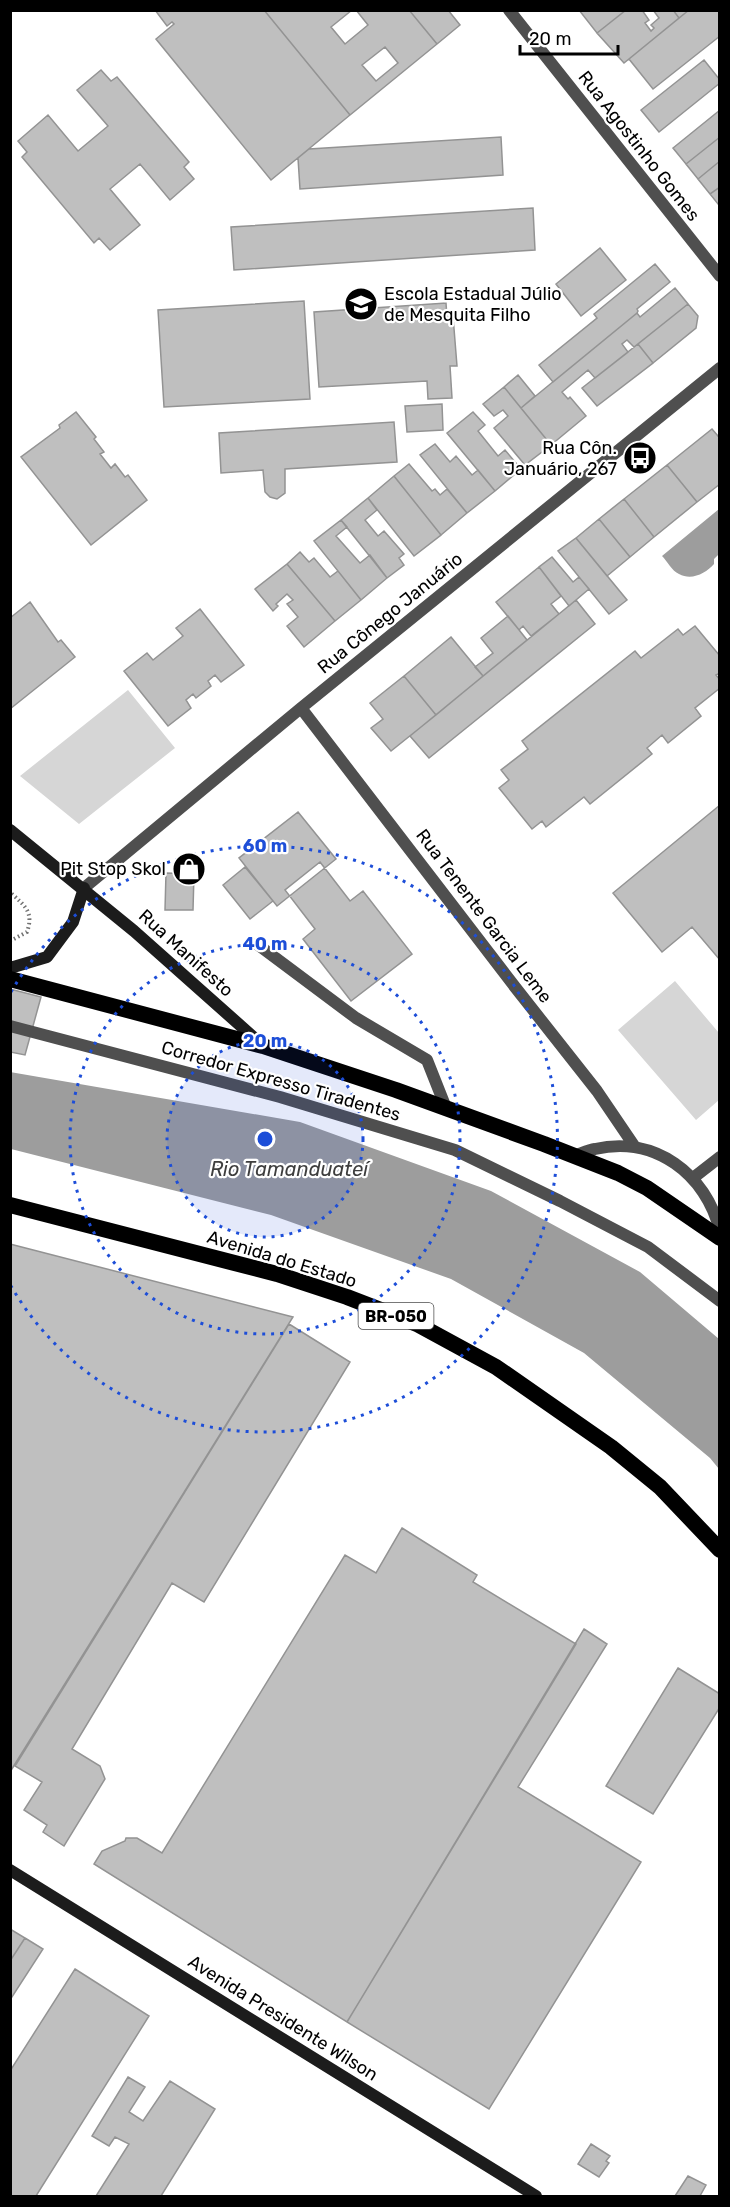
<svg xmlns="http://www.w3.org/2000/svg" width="730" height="2207" font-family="Rubik,sans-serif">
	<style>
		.green { fill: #d6d6d6 }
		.water { fill: #9d9d9d }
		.building { fill: #bfbfbf; stroke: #939393; stroke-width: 1.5; fill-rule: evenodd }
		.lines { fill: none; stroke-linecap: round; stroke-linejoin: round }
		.path { stroke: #717171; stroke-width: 4; stroke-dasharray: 1.5 3; stroke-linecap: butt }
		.service { stroke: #4f4f4f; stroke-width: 12 }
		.minor { stroke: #4f4f4f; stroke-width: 12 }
		.tertiary { stroke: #4f4f4f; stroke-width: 12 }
		.secondary { stroke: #1c1c1c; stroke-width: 12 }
		.trunk { stroke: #000; stroke-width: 16 }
		.ring { fill: none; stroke: #1d4ed8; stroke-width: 3; stroke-dasharray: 3 6 }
		.labels { text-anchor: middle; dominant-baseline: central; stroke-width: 4.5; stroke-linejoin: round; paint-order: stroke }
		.shield { fill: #fff; stroke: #4c4c4c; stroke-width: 1.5 }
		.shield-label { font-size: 16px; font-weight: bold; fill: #000 }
		.street-label { font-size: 18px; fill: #000; stroke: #fff }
		.poi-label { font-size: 18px; fill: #000; stroke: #fff; text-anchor: end }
		.water-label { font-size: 20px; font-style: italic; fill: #3e3e3e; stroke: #fff }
		.centre { fill: #1d4ed8; stroke: #fff; stroke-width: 3 }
		.ring-label { font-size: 18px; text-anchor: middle; font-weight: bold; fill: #1d4ed8; stroke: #fff; stroke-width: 4.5; stroke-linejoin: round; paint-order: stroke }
	</style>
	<rect width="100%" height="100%" fill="#fff"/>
	<path class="green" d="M128 690 175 748 79 824 20 776Z
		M675 981 719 1033V1100L696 1120 618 1030Z"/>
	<path class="water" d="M719 509V554L714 559V564C706 573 692 581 679 574 672 571 667 561 662 556Z
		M10 1072 300 1122 491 1191 640 1272 719 1339V1469L710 1458 584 1353 451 1279 271 1215 11 1149Z"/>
	<path class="building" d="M155 10H264L350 115 271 180 156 39 174 24 172 22 167 26Z
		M264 10H352L331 27 345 44 368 25 356 10H409L437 44 350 115ZM385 47 398 63 376 81 362 65Z
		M409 10H448L460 25 437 44Z
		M579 10H626L597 33Z
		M626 10H642L649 20 645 23 651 31 654 28 651 25 659 18 653 10H673L679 18 624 63 597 33Z
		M673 10H689L679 18Z
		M689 10H720V36L653 89 629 59Z
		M704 60 720 80V83L659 132 641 110Z
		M101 70 111 81 117 77 189 162 184 167 194 179 170 200 140 164 110 189 140 225 110 250 99 238 94 243 22 157 27 152 18 141 48 115 78 151 108 126 77 90Z
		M720 110V137L686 164 673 148Z
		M501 137 503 175 300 189 298 158 309 149Z
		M720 137V161L698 179 686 164Z
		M720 161V187L710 194 698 179Z
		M720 187V202L718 204 710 194Z
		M533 208 535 250 234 270 231 227Z
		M600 248 626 280 581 316 556 284Z
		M655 264 670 282 637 309 638 311 637 313 553 382 539 365 597 318 594 314Z
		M675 288 688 304 634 347 627 340 622 344 628 352 595 378 588 370 562 392 568 399 570 397 586 416 551 445 521 408 637 313 640 317Z
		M304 301 310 399 164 407 158 310Z
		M446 303 447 317 453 316 457 366H450L452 398 428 399 427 381 319 387 314 312Z
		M688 304 698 316 696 328 653 363 638 344Z
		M638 344 653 363 597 406 582 388Z
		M518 375 535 396 521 408 504 387Z
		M504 387 551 445 525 465 494 428 508 416 503 410 494 416 483 404Z
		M442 404 443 430 407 432 405 406Z
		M76 412 96 437 94 439 104 452 100 454 111 468 115 464 125 477 128 475 147 500 91 545 21 457 60 428 59 425Z
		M473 412 485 425 478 431 498 456 505 450 521 469 495 491 447 433Z
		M394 422 397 462 285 469V493L277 499 270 497 265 492 263 470 221 473 219 433Z
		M712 429 718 436 720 435V484L697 502 667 465Z
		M435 444 450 462 456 456 472 475 478 470 495 491 467 513 420 455Z
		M409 464 432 491 435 489 440 495 447 489 467 513 441 535 394 476Z
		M667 465 697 502 654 537 624 499Z
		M394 476 441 535 414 556 368 498Z
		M368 498 377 510 365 520 378 536 384 531 404 554 399 558 404 565 387 578 341 520Z
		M624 499 654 537 630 557 599 519Z
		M599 519 630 557 607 576 576 538Z
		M341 520 347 527 336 536 360 563 370 555 387 578 361 600 314 541Z
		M576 538 627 600 609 614 558 551Z
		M300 552 309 562 314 558 330 577 338 571 361 600 335 621 287 564Z
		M552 557 573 582 579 577 589 589 569 606 539 567Z
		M287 564 335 621 304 647 287 626 298 617 287 604 293 600 287 594 276 604 278 606 273 611 255 589Z
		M539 567 561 596 551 604 559 614 531 636 523 626 519 630 496 602Z
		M576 600 595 624 429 758 410 736Z
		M30 602 58 642 61 640 75 657 10 709V618Z
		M200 609 244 665 221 682 215 675 208 681 211 686 196 698 193 694 186 700 191 708 168 726 124 671 147 653 153 660 183 636 176 628Z
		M508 616 527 640 483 676 475 667 493 653 481 638Z
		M695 626 720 656V673L716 675 720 680V688L695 708 701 716 668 743 662 735 647 748 652 754 590 804 584 797 546 827 542 821 532 829 499 788 509 780 501 770 528 749 522 741 635 651 641 658 678 629 683 635Z
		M451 637 483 676 436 715 404 676Z
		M404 676 436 715 391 751 371 728 383 719 370 703Z
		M720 805V960L692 927 662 952 613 893Z
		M298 812 336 859 277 906 239 858Z
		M320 862 350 901 363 891 412 954 351 1001 303 939 315 929 285 890Z
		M245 867 273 901 250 919 223 885Z
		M166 873 194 874 193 910H165Z
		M10 989 41 997 25 1055 10 1052Z
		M10 1244 293 1317 10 1772Z
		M289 1324 350 1362 204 1602 172 1583 72 1749 100 1766 105 1779 64 1846 43 1832 47 1825 24 1810 42 1782 15 1766Z
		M402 1528 477 1575 473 1582 576 1644 347 2022 94 1864 102 1851 125 1841 126 1838H137L162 1853 345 1555 376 1573Z
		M584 1629 607 1644 518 1787 641 1862 489 2109 347 2022Z
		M678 1668 720 1694V1707L653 1814 606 1786Z
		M10 1929 25 1938 10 1961Z
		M25 1938 43 1949 10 2000V1961Z
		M75 1969 149 2016 36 2196H10V2071Z
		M128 2077 145 2087 129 2112 143 2121 170 2081 215 2109 161 2196H96L129 2144 115 2137 109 2146 92 2136Z
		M591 2144 610 2156 606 2161 609 2163 599 2177 578 2164Z
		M688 2176 706 2185 700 2196H701H675Z"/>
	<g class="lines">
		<path class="path" d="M10 941 27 932C34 912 25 906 11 893"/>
		<path class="service" d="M257 944 356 1018 427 1060 446 1108
			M10 1026 280 1097 455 1150 560 1201 648 1247 720 1301"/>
		<path class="minor" d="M301 708 515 987 597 1091 635 1147
			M84 888 301 708 720 368
			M573 1156C580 1154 588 1150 595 1149 655 1135 706 1174 720 1231
			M693 1178 720 1157"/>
		<path class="tertiary" d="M509 10 720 276"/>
		<path class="secondary" d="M10 830 134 931 260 1043
			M10 968 47 957 73 922 84 888
			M10 1870 536 2196"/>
		<path class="trunk" d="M10 979 263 1046 396 1090 544 1144 618 1173 647 1188 720 1238
			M10 1205 277 1274 347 1297 417 1324 496 1367 611 1447 660 1487 720 1550"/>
	</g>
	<circle cx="265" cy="1139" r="98" fill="#1d4ed8" fill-opacity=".12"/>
	<g class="ring">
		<circle cx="265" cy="1139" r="98"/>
		<circle cx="265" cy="1139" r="195"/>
		<path d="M11 992A293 293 0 1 1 11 1286"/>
	</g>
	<defs>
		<g id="school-disc" transform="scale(1.725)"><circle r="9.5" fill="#000" stroke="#fff"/><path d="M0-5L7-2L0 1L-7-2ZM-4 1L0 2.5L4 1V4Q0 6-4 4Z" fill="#fff"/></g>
		<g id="bus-disc" transform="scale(1.725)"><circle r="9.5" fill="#000" stroke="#fff"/><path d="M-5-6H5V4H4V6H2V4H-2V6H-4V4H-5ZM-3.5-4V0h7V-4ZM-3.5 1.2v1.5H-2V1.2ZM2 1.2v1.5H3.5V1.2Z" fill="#fff"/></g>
		<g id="shop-disc" transform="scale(1.725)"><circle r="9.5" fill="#000" stroke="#fff"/><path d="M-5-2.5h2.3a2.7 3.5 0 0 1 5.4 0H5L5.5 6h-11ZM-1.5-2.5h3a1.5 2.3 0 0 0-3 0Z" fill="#fff"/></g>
	</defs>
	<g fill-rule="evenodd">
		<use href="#school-disc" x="361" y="304"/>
		<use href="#bus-disc" x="640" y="458"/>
		<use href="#shop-disc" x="189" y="869"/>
	</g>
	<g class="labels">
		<rect class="shield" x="358.5" y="1303" width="75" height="26" rx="4.5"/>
		<g class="shield-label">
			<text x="396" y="1316">BR-050</text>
		</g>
		<g class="street-label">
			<text transform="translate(639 146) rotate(52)">Rua Agostinho Gomes</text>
			<text transform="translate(390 613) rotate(-39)">Rua Cônego Januário</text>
			<text transform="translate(484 916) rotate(53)">Rua Tenente Garcia Leme</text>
			<text transform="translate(186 953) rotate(42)">Rua Manifesto</text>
			<text transform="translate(281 1081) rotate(16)">Corredor Expresso Tiradentes</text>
			<text transform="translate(282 1259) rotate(17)">Avenida do Estado</text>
			<text transform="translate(283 2018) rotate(32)">Avenida Presidente Wilson</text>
		</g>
		<g class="poi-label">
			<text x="384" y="294" text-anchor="start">Escola Estadual Júlio<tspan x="384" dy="21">de Mesquita Filho</tspan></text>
			<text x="617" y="448">Rua Côn.<tspan x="617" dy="21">Januário, 267</tspan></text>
			<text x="166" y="869">Pit Stop Skol</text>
		</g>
		<g class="water-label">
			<text x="289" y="1169">Rio Tamanduateí</text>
		</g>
	</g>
	<circle cx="265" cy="1139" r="9" class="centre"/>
	<g class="ring-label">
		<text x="265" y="852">60 m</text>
		<text x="265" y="950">40 m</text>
		<text x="265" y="1047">20 m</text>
	</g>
	<rect width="730" height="2207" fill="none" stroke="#000000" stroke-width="24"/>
	<path d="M520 45v9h98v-9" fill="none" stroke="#000000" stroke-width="3"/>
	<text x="529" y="45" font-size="18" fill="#000000" stroke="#ffffff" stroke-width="4.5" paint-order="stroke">20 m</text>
</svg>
